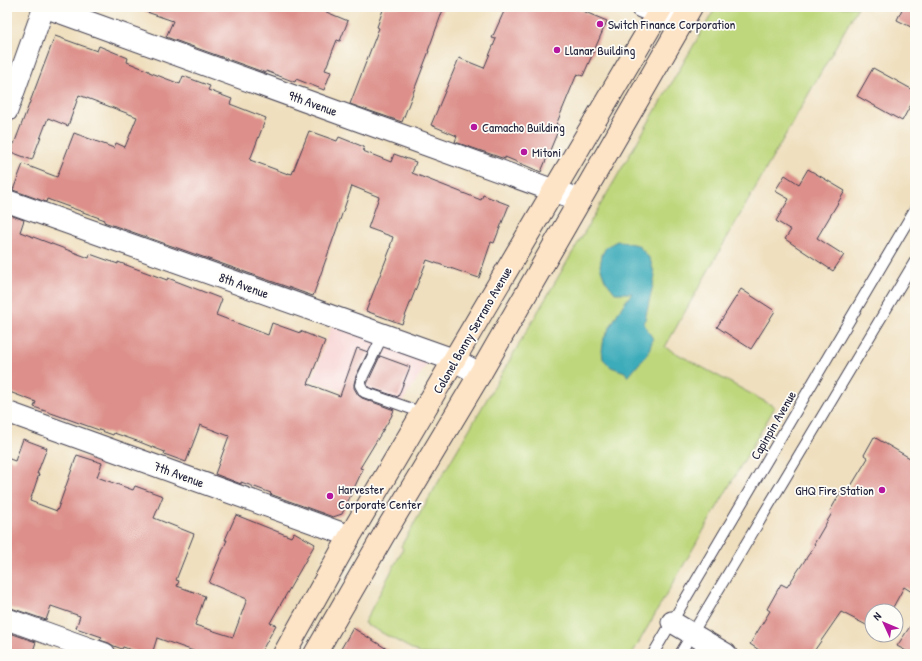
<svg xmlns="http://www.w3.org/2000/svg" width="922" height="661" font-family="'Patrick Hand',sans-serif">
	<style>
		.built { fill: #f7cfd0 }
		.green { fill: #bed77b; stroke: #707c5b }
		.water { fill: #3dacba; stroke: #30677a }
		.building { fill: #dd908b }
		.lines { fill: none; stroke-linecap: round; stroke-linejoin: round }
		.service-casing { stroke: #413e4f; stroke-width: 12 }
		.minor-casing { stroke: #413e4f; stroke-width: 23 }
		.tertiary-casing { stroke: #413e4f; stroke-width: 24 }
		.secondary-casing { stroke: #413e4f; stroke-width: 24 }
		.service { stroke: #fff; stroke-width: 10 }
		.minor { stroke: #fff; stroke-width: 21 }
		.tertiary { stroke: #fff; stroke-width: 22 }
		.secondary { stroke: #fee4c6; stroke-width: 22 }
		.poi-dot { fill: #b5179e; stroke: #fdfcf7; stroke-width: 1.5 }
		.labels { text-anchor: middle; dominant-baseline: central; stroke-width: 3.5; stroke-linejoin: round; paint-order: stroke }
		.poi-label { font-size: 13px; fill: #22223b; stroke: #fdfcf7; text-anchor: start }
		.street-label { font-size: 13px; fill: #22223b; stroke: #fdfcf7 }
	</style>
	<rect width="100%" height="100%" fill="#fdfcf7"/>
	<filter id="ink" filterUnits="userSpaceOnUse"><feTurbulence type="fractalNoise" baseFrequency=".025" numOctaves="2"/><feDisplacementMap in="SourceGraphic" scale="8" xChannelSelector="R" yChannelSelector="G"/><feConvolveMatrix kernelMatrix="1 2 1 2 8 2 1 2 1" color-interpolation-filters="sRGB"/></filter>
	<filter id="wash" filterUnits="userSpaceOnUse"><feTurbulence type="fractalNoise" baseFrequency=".012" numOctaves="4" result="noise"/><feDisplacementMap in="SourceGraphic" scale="16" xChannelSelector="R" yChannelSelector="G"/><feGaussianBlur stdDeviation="0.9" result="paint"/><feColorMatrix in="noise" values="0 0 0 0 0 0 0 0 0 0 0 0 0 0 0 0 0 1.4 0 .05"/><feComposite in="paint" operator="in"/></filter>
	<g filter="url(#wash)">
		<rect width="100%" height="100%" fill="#efdfbe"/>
		<path class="built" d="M332 325 431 358 396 411 312 380Z"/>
		<path class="green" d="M716 7H858L665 347 775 407 632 654H421L364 623 403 549 401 546Z"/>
		<path class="water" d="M617 241 638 245 650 259 655 276 644 324 653 339 648 353 628 377 625 372 611 367 603 359 602 351 604 338 620 309 632 293H615L605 280 600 266 602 255 606 247Z"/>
		<g id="blocks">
			<path class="building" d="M139 7H326L324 11 348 21 340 41 337 40 325 70 331 72 324 90 296 79 295 82 266 71V73L166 37 173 21 138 9Z
				M384 7H444L428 51H429L402 122 350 104 379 28 377 27Z
				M506 7H573L607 21 583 76 577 74 556 125 560 126 541 172 505 157V159L455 142 457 136 431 125 459 58 484 68 496 39 492 38Z
				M903 7H915V29L897 20Z
				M55 36 97 51 99 46 128 58 127 62 149 71V72L180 84 183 76 210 86 208 90 232 99 230 104 266 118 250 160 288 174V173L292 174 309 131 337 141 339 137 364 147 363 151 391 162 394 154 416 162 412 173 481 200 483 195 509 205 494 243 491 242 479 278 427 260 402 324 366 311 391 247H390L393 237 368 228 379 197 352 186 313 296 104 222 105 220 47 199 46 202 13 190 23 164 57 177 74 133 114 148 116 143 125 147 137 117 79 95 68 126 48 118 32 160 11 152Z
				M873 68 915 91V97L902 121 857 96Z
				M808 169 845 191 817 238 844 255 833 271 785 239 791 230 776 221 789 199 775 191 785 175 799 184Z
				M7 214 24 220 20 232 89 258 90 254 118 264V262L167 280 168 278 222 299 216 315 268 335 272 323 300 333V331L325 341 308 384 340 396 357 348 368 352 356 376 354 384V388L358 395 362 398 394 410 391 417 360 468 363 469 342 514 333 517 270 494 271 493 241 482V484L215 474 229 436 200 425 186 462 164 454 165 452 137 441 114 433 113 435 34 407 36 402 7 391Z
				M741 289 775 311 751 349 717 327Z
				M380 356 410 367 398 397 368 387 367 384Z
				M874 437 915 461V594L904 587 891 611H872V628L841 612 812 654H765L750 644 770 611 767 609 781 584 787 587 815 545 814 544 832 513 830 511 843 488 848 491 868 458 864 455Z
				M23 439 47 448 37 474H39L30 501 57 511 77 455 102 463 97 477 133 490 135 486 163 496 154 518 194 534 176 580 179 581 177 586 205 596 195 625 233 637 247 599 209 583 227 540H225L236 515 291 537 294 532 315 544 270 623 276 625 260 654H202L157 638 152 654H143L123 647 122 649 114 646 109 643 100 640 102 637 76 628 80 616 51 606 46 620 11 608 7 607V458L15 461Z
				M915 619V654H912L897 646Z
				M353 628 395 654H338Z
				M7 632 36 642 32 654H7Z"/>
		</g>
	</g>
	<g filter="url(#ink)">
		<use href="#blocks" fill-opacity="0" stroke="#413e4f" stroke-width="1"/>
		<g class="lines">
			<g class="service-casing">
				<path id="service" d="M383 335 362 378 360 385 364 392 423 413
					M653 654 915 209
					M680 654 915 261"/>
			</g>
			<g class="minor-casing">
				<path id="minor" d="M641 7 681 23
					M7 111 44 7
					M7 412 350 536
					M7 619 105 654
					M672 622 726 654"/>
			</g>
			<g class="tertiary-casing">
				<path id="tertiary" d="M46 7 580 200
					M7 201 454 360 480 374"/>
			</g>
			<g class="secondary-casing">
				<path id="secondary" d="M284 654 350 536 662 7
					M315 654 386 531 480 374 691 7"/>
			</g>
			<use href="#service" class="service"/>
			<use href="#minor" class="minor"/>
			<use href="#tertiary" class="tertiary"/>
			<use href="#secondary" class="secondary"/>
		</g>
	</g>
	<g class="poi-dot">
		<circle cx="600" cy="24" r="4"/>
		<circle cx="557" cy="50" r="4"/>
		<circle cx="474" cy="127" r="4"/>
		<circle cx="524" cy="152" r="4"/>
		<circle cx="882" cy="490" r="4"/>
		<circle cx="330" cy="496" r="4"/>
	</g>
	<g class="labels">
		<g class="poi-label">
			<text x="608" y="24">Switch Finance Corporation</text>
			<text x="565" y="50">Llanar Building</text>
			<text x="482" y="127">Camacho Building</text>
			<text x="532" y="152">Mitoni</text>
			<text x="338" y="489">Harvester<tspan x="338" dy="15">Corporate Center</tspan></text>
			<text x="874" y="490" text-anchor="end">GHQ Fire Station</text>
		</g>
		<g class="street-label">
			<text transform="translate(313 103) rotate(20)">9th Avenue</text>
			<text transform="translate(244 285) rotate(20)">8th Avenue</text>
			<text transform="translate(472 330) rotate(-60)">Colonel Bonny Serrano Avenue</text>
			<text transform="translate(773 425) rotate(-60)">Capinpin Avenue</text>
			<text transform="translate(179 474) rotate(20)">7th Avenue</text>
		</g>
	</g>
	<rect width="922" height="661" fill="none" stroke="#fdfcf7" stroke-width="24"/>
	<g transform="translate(884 623) rotate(314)"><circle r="19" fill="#fdfcf7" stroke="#a5a5ac"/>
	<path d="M0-3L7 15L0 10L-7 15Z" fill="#b5179e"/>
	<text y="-6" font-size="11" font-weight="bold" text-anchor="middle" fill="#22223b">N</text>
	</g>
</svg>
